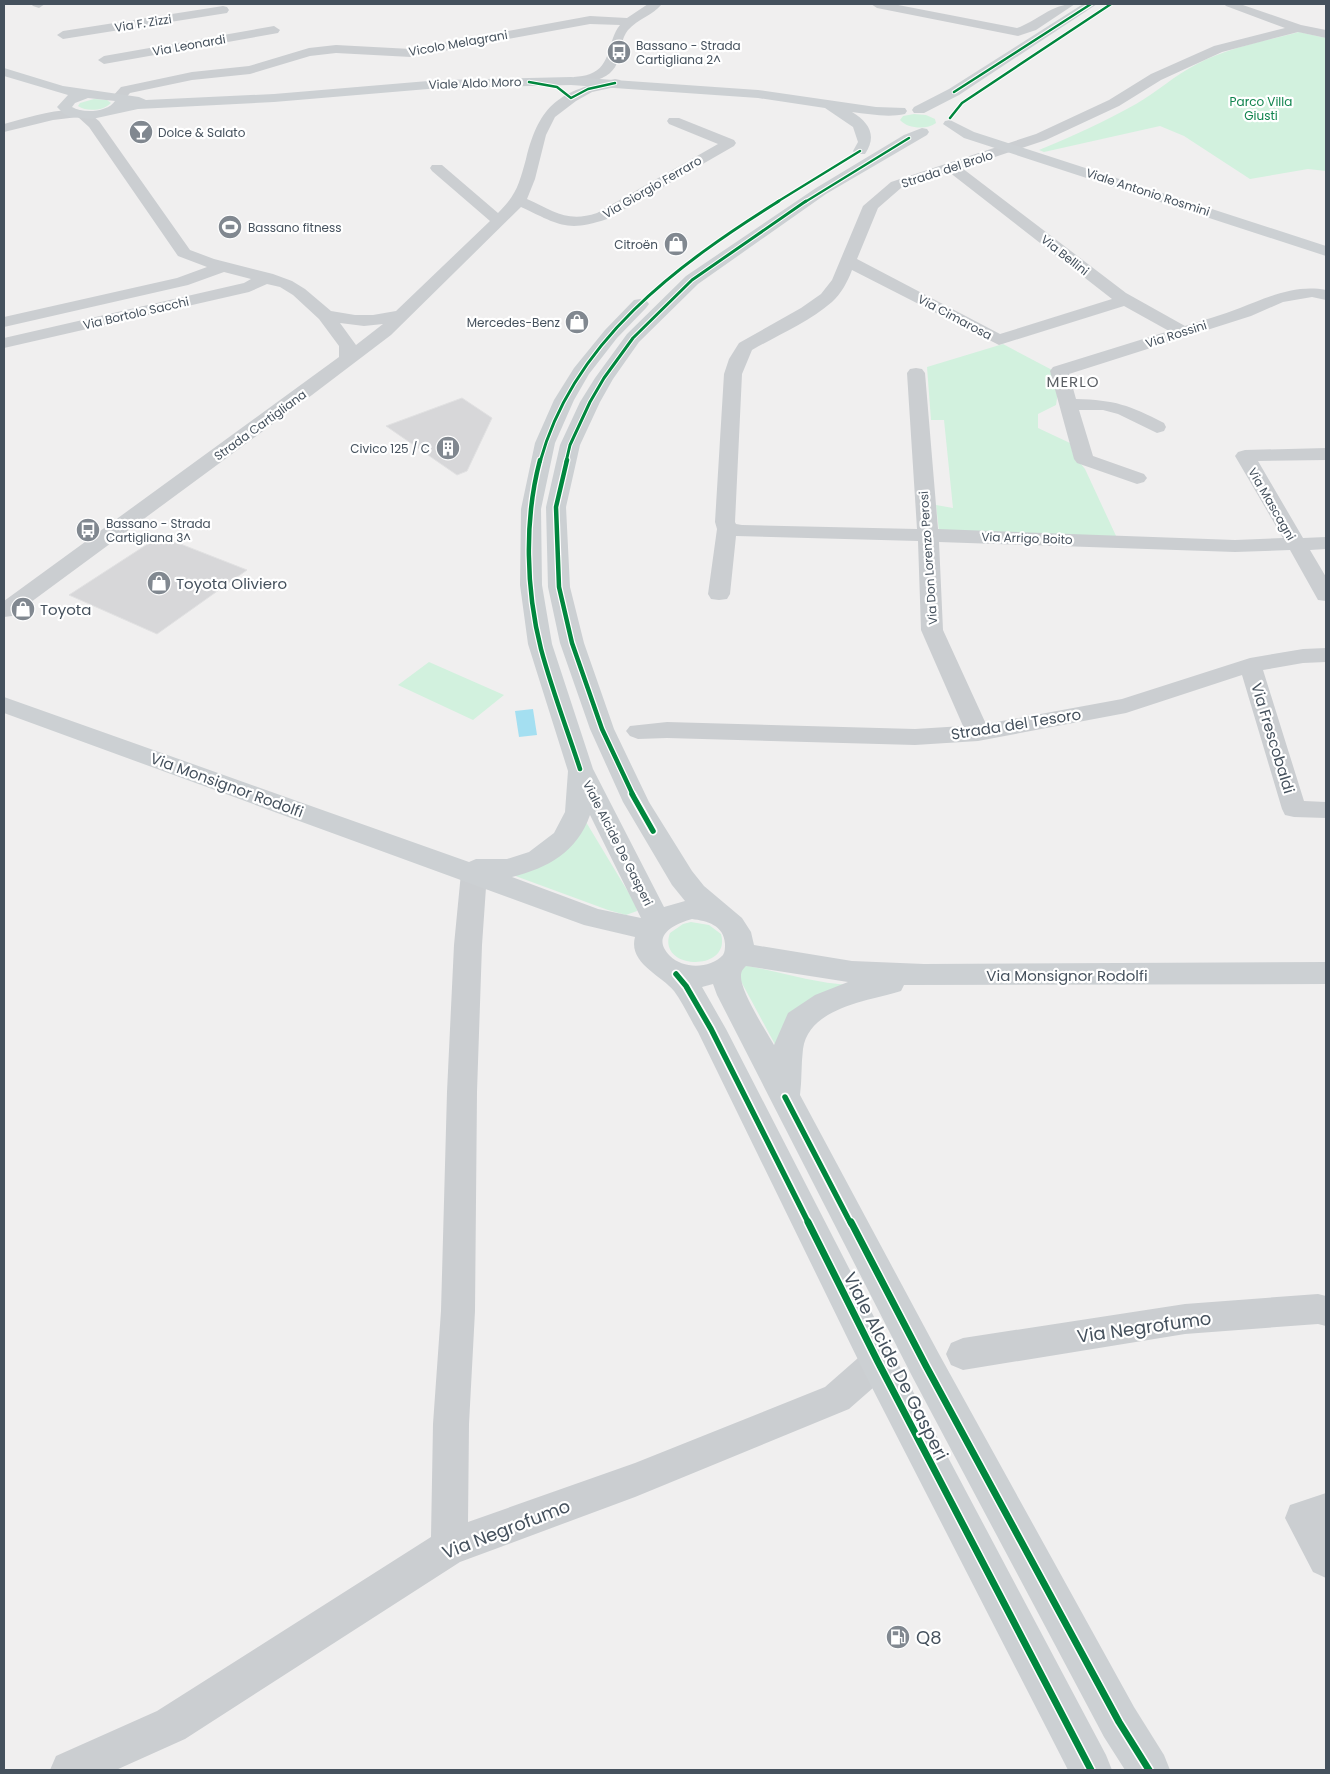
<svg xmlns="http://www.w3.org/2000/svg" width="1330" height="1774" font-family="Poppins,sans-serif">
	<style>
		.green { fill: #d2f1de }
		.water { fill: #a4dff1 }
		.building { fill: #d7d7d9; stroke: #e1e1e2 }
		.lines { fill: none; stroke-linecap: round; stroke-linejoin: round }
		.street { fill: #cbced1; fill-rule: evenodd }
		.secondary { fill: #ccd0d3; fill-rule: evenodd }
		.cycleway-far4-casing { stroke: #fff; stroke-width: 4.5 }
		.cycleway-far3-casing { stroke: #fff; stroke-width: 5 }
		.cycleway-far2-casing { stroke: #fff; stroke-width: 7 }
		.cycleway-far1-casing { stroke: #fff; stroke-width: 9 }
		.cycleway-casing { stroke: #fff; stroke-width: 10 }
		.cycleway-far4 { stroke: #00873e; stroke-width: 2.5 }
		.cycleway-far3 { stroke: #00873e; stroke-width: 3 }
		.cycleway-far2 { stroke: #00873e; stroke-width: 4.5 }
		.cycleway-far1 { stroke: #00873e; stroke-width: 5.5 }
		.cycleway { stroke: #00873e; stroke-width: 7 }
		.labels { text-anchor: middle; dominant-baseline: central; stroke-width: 4.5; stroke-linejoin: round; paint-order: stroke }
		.far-street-label { font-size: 12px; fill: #45515d; stroke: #fff }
		.far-poi-label { font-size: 12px; fill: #45515d; stroke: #fff; text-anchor: start }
		.far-park-label { font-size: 12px; fill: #10844e; stroke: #fff }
		.far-quarter-label { font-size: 15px; letter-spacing: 1px; fill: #5b5f64; stroke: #fff }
		.poi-label { font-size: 15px; fill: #45515d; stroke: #fff; text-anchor: start }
		.street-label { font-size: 15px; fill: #45515d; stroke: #fff }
		.near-street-label { font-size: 18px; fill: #45515d; stroke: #fff }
		.near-poi-label { font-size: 18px; fill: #45515d; stroke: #fff; text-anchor: start }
	</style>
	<rect width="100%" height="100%" fill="#f0efef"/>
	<path class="green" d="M1299 32 1326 38V171L1308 169 1250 179 1184 136 1160 126 1044 152 1039 150C1073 136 1104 122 1136 104 1157 92 1175 75 1197 64 1229 47 1265 41 1299 32Z
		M94 99 107 100 111 103C103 111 87 112 78 106L80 103Z
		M914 114 926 115 935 119 936 123C927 130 908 129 900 120L903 116Z
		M1003 344 1054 371 1058 392 1056 405 1038 414V428L1070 443 1073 454 1085 469 1117 538 939 531 936 505 953 508 944 420H931L927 367Z
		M429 662 504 695 473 720 398 685Z
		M586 822 636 905 637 911 626 915 608 910 510 874Z
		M691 922 709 925 721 934C732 973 656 970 670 933L683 924Z
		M737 964C775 970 811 983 850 985L778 1050 736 972Z"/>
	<path class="water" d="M533 709 537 735 519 737 515 711Z"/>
	<path class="building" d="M462 398 492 418 467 471 457 475 386 426Z
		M160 536 247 570 157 634 69 595Z"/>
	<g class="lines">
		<path class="street" d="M31 4H45L39 8 33 6Z
			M648 4H662C653 15 638 19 628 30 615 47 627 70 597 80 590 83 582 85 574 83L573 80 574 77C580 76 585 76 590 74 612 66 607 41 620 25L590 24 411 57 336 53 310 56 250 74 192 80 130 93 124 100 119 101 112 97 121 87 126 86 192 72 249 66 309 48 336 45 411 49 590 16 627 18Z
			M871 4H893L1017 28C1037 21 1053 3 1075 4L1036 30 1018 36 877 8Z
			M1224 4H1240L1301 25 1326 30V38L1298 32 1222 52 1161 80 1119 106 1046 140 962 168 1126 293 1185 326C1203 320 1222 315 1240 308 1268 297 1296 284 1326 290V300L1312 297 1283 302 1251 316 1069 374 1076 399C1115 400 1129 405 1164 423L1166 427 1164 431 1157 433 1118 414 1103 410H1079L1093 456 1144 474 1147 478 1144 482 1137 484 1077 463 1074 459 1050 371 1053 367 1169 331 1124 306 999 345 852 270C848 281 841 294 832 302 809 322 778 335 752 350L742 374 735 522 736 524 742 525 917 529 907 373 910 369 916 368 922 369 925 373 938 529 1235 540 1283 538 1235 456 1238 452 1245 450 1326 448V460L1258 461 1303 538 1326 537V549L1310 550 1326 577V601L1318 600 1290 550 1235 552 939 542 943 630 986 724 1122 699 1250 658 1303 649 1326 648V662L1303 663 1263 670 1304 801 1326 802V818L1294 817 1285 815 1282 809 1242 675 1126 713 978 741 915 745 667 738 638 739 630 736 626 731 630 726 667 722 915 729 963 726 921 630 918 541 736 536 730 594 727 599 719 600 711 599 708 594 717 529 715 522 724 374 729 359 739 343 801 308 821 294 832 280 863 206 891 182 1036 134 1109 100 1151 74 1214 46 1285 28 1226 6ZM949 172 1112 299 1000 334 857 259 878 208 901 188Z
			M223 6 227 7 229 10 227 13 63 39 57 35 63 31Z
			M274 26 280 30 278 33 104 64 98 60 104 56Z
			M615 79 620 80 622 83 620 86 592 92 576 101 555 117 546 135 535 179 527 199C554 211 567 223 597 213L718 144 669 124 667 121 669 118H679L734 140 736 143 734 146 607 219C566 233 558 224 521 207L391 335 312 395 12 616 4 617V601L339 357V346L319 319 293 295 280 287 267 284 249 292 4 348V338L244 283 251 279 224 272 188 285 4 327V317L177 278 207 267 178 256 89 127 78 117 53 120 4 132V124C27 118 64 105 86 112 91 113 95 118 99 121L190 250 214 259 273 274 292 281 305 289 331 311 355 315H373L396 311 490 221 432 171 430 168 432 165H442L498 213C517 194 519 184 526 159 540 103 560 91 615 79ZM340 323 364 326 383 324 356 345Z
			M474 864 483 867 487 873 482 945 477 1092 475 1311 469 1424 468 1522 635 1463 825 1387 866 1351 878 1346 890 1351 895 1362 890 1373 849 1409 635 1497 460 1562 185 1739 116 1770H50L56 1756 157 1711 431 1537 433 1424 441 1311 447 1092 454 945 461 873 465 867Z
			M1318 1294 1326 1296V1326L1318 1324 1185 1334 963 1370 951 1365 946 1354 951 1343 963 1338 1185 1304Z
			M1326 1493V1578L1313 1572 1285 1518 1290 1505Z"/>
		<path class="secondary" d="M1083 4H1097L959 95 924 113H914L912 110 914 107 949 89Z
			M4 68 63 86 139 97 146 100 274 94 440 80 571 77 758 90 876 107 905 108 907 111 905 114C888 118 869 114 852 112 870 123 877 136 865 154H855L853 151 858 142 853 127 825 108 758 98 571 85 440 88 274 102 138 109 92 119 70 117 64 114 57 107 68 95 4 76ZM88 98 115 101C108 112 83 114 72 107L75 103Z
			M950 120 974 132 1326 246V256L964 138 943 124 945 121Z
			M922 128 927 129 929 132 927 135 826 194 698 284 639 342 613 379 600 402 580 445 566 507 570 587 584 643 614 729 649 802 692 871 704 886 742 918 751 932 754 945 852 961 924 964 1326 962V984L904 985 901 991C869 1001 809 1007 803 1049 801 1064 802 1080 800 1095L939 1354 1134 1707 1164 1755 1170 1770H1125L1104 1737 913 1378 717 995 713 984 702 987 726 1029 891 1350 1106 1755 1112 1770H1068L865 1374 698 1032C690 1019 683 1003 674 991 661 975 628 963 635 937L584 925 4 713V697L469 862 476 859H507L529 852 554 833 565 812 568 771 528 644 520 585 521 509 535 443 554 400 574 368 605 330 634 300 640 299 646 300 649 304 646 308 617 338 589 374 574 400 555 443 541 509 542 585 552 644 593 769 664 907 685 901 672 885 623 802 590 729 560 643 548 587 546 507 560 445 580 402 595 378 627 334 686 276 816 188 904 135ZM590 815 641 918 598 909 512 877C548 868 577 852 590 815ZM692 919C707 921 724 925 725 944 725 948 725 952 723 955 710 969 683 969 670 956 650 936 674 924 692 919ZM746 966 848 982 815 995 788 1013 774 1045C766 1031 740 991 741 976 741 971 743 969 746 966Z"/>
		<g class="cycleway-far4-casing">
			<path id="cycleway-far4" d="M529 82 557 87 571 98 588 89 615 83
				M954 92 1091 4
				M950 118 962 103 1111 4
				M777 202 860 151
				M805 202 909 138"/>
		</g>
		<g class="cycleway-far3-casing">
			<path id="cycleway-far3" d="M540 462C573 341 678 264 779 201
				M566 462 570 445 590 402 604 378 633 338 692 280 806 201"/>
		</g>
		<g class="cycleway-far2-casing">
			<path id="cycleway-far2" d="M540 460C524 520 526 590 541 649 552 690 567 729 580 769
				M567 460 556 507 559 587 572 643 602 729 633 795"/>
		</g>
		<g class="cycleway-far1-casing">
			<path id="cycleway-far1" d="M632 794 653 831
				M676 974 686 986 711 1029 809 1224
				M785 1097 851 1224"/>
		</g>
		<g class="cycleway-casing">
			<path id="cycleway" d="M808 1222 878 1362 1091 1770
				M851 1222 926 1366 1119 1722 1149 1770"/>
		</g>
		<use href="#cycleway-far4" class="cycleway-far4"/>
		<use href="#cycleway-far3" class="cycleway-far3"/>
		<use href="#cycleway-far2" class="cycleway-far2"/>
		<use href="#cycleway-far1" class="cycleway-far1"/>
		<use href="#cycleway" class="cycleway"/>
	</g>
	<defs>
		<g id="bus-disc" transform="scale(1.25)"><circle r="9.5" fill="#818890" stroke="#fff"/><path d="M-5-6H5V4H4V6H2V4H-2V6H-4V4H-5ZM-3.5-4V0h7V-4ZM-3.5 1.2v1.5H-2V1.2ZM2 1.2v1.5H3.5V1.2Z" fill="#fff"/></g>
		<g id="bar-disc" transform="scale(1.25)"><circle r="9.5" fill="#818890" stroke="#fff"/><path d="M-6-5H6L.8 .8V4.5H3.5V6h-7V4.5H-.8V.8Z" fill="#fff"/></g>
		<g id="stadium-disc" transform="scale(1.25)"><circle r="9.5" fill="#818890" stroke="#fff"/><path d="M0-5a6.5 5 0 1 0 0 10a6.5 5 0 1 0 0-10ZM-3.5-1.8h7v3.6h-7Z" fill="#fff"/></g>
		<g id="shop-disc" transform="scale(1.25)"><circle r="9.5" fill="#818890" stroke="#fff"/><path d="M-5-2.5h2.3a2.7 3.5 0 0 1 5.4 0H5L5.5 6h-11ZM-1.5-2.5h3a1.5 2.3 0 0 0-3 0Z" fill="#fff"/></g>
		<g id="building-disc" transform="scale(1.25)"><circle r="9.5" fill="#818890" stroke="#fff"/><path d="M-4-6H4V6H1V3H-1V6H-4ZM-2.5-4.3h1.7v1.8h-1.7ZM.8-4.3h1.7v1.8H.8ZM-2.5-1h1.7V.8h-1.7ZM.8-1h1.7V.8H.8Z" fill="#fff"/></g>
		<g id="fuel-disc" transform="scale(1.25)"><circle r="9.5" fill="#818890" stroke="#fff"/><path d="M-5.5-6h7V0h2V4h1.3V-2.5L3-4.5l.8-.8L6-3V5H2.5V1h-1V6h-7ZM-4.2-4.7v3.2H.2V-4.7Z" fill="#fff"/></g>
	</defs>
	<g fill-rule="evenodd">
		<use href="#bus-disc" x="619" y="52"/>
		<use href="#bar-disc" x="141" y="132"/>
		<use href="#stadium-disc" x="230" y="227"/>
		<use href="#shop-disc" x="676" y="244"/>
		<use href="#shop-disc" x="577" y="322"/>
		<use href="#building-disc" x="448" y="448"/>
		<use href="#bus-disc" x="88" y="530"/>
		<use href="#shop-disc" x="159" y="583"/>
		<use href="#shop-disc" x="23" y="609"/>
		<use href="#fuel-disc" x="898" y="1637"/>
	</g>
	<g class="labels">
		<g class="far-street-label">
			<text transform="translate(143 23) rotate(-9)">Via F. Zizzi</text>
			<text transform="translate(458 43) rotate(-10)">Vicolo Melagrani</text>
			<text transform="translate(189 45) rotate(-10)">Via Leonardi</text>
			<text transform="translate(475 83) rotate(-2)">Viale Aldo Moro</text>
			<text transform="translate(947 169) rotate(-18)">Strada del Brolo</text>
			<text transform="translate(652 187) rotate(-30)">Via Giorgio Ferraro</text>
			<text transform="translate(1148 192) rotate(18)">Viale Antonio Rosmini</text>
			<text transform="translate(1065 255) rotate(38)">Via Bellini</text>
			<text transform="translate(136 313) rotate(-13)">Via Bortolo Sacchi</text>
			<text transform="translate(955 317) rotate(28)">Via Cimarosa</text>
			<text transform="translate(1176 334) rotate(-18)">Via Rossini</text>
			<text transform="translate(260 425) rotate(-36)">Strada Cartigliana</text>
			<text transform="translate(1272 504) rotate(60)">Via Mascagni</text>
			<text transform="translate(1027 538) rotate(2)">Via Arrigo Boito</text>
			<text transform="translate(928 558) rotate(-94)">Via Don Lorenzo Perosi</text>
			<text transform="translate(618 843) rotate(63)">Viale Alcide De Gasperi</text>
		</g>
		<g class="far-poi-label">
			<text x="636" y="45">Bassano - Strada<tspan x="636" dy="14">Cartigliana 2^</tspan></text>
			<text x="158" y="132">Dolce &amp; Salato</text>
			<text x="248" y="227">Bassano fitness</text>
			<text x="658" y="244" text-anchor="end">Citroën</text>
			<text x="560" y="322" text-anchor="end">Mercedes-Benz</text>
			<text x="430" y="448" text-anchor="end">Civico 125 / C</text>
			<text x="106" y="523">Bassano - Strada<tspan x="106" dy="14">Cartigliana 3^</tspan></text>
		</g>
		<g class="far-park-label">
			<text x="1261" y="101">Parco Villa<tspan x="1261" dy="14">Giusti</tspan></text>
		</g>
		<g class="far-quarter-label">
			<text x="1073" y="381">MERLO</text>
		</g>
		<g class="poi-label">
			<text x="176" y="583">Toyota Oliviero</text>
			<text x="40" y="609">Toyota</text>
		</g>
		<g class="street-label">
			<text transform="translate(1016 724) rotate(-9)">Strada del Tesoro</text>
			<text transform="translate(1273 738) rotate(73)">Via Frescobaldi</text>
			<text transform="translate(227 785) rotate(20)">Via Monsignor Rodolfi</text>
			<text x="1067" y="975">Via Monsignor Rodolfi</text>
		</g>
		<g class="near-street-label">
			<text transform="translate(1144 1327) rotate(-8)">Via Negrofumo</text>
			<text transform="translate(896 1366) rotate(63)">Viale Alcide De Gasperi</text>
			<text transform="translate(506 1529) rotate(-21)">Via Negrofumo</text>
		</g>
		<g class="near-poi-label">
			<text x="916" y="1637">Q8</text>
		</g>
	</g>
	<rect width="1330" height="1774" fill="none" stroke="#45515d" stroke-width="10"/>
</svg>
